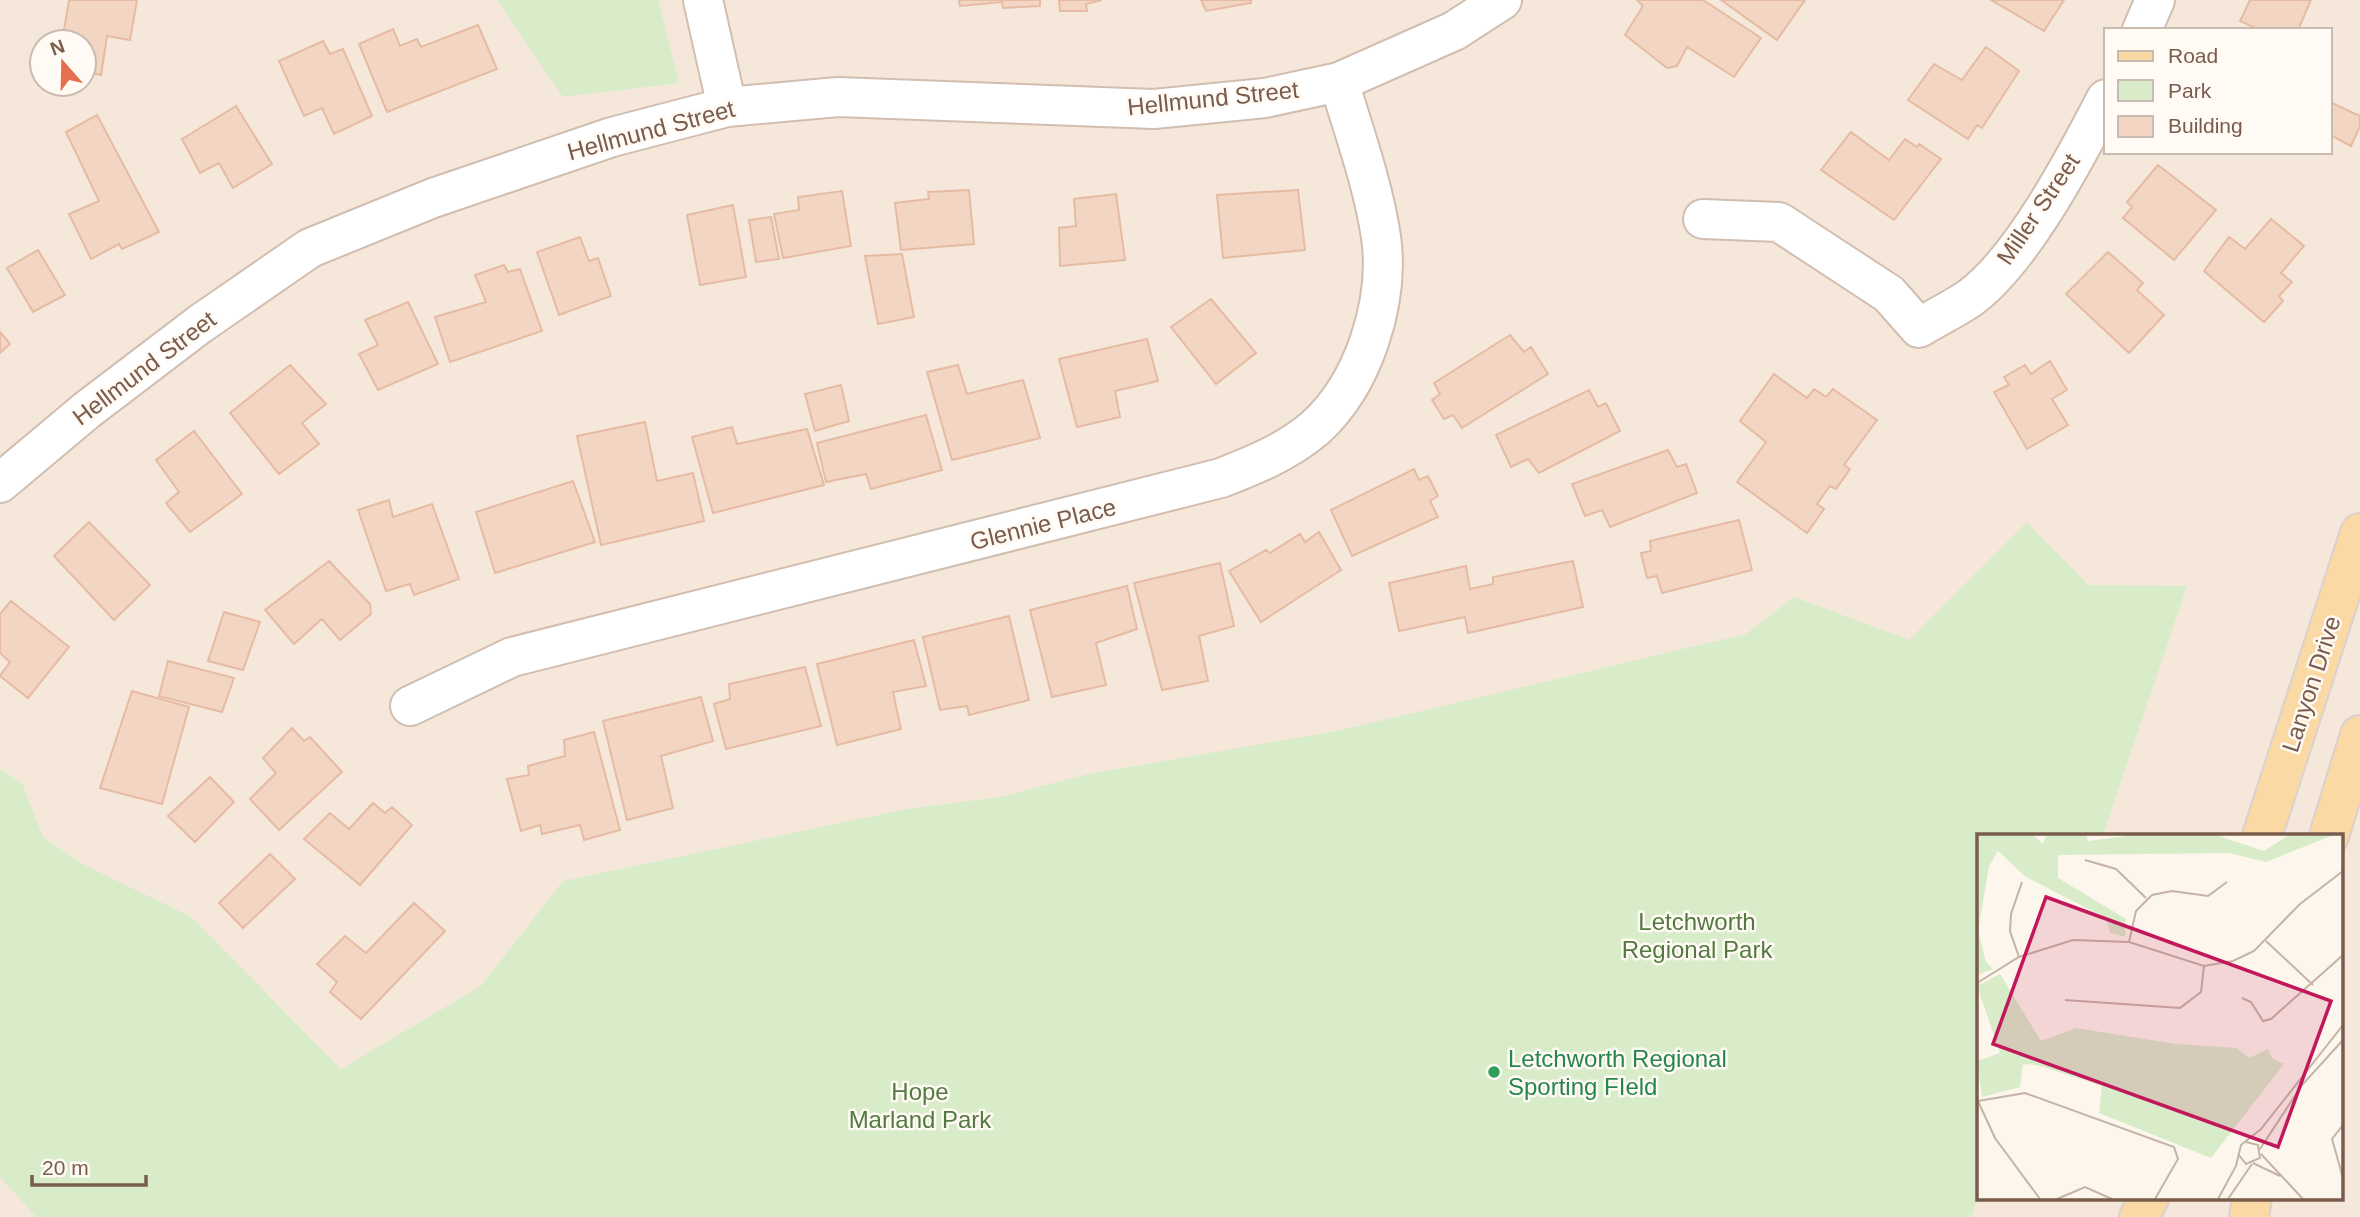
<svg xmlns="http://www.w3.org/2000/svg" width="2360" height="1217" font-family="Arial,sans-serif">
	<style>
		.residential { fill: #f5e8da; fill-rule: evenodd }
		.green { fill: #d8ecc9 }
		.building { fill: #f3d5c3; stroke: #e6bba3; stroke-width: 2 }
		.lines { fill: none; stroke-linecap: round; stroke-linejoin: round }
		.minor-casing { stroke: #d1beb0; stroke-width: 42 }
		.major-casing { stroke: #dad1cd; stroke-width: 42 }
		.minor { stroke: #fff; stroke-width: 38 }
		.major { stroke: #fbd9a5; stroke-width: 38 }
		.leisure-dot { fill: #2e9e5b; stroke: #fffaf3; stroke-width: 2.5 }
		.labels { text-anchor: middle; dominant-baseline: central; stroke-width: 5; stroke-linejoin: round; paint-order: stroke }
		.street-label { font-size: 24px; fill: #7a5c4d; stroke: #fffaf3 }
		.park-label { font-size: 24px; fill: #537a41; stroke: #fffaf3 }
		.leisure-label { font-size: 24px; fill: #27864d; stroke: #fffaf3; text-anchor: start }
		.inset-road { fill: none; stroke: #c5b3a7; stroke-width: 2 }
		.view { fill: #c2185b; fill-opacity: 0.15; stroke: #c2185b; stroke-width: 3.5 }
		.inset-edge { fill: none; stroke: #7a5c4d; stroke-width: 3.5 }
	</style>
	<rect width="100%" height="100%" fill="#fdf6ec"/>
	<path class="residential" d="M0 0H2360V1217H0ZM2106 30H2330V152H2106ZM42 42H84V84H42ZM1979 836H2341V1198H1979Z"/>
	<path class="green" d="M497 0H658L679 83 563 97Z
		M2027 522 2088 585 2187 586 2103 835 1979 836V1196L1971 1217H36L0 1177V769L22 783 43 837 81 863 191 917 341 1069 481 986 563 881 907 809 1000 797 1088 774 1337 731 1746 634 1794 597 1909 640Z"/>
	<path class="building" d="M69 0H137L130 40 107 36 101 75 84 72V42H62Z
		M959 0H1040V6L1003 8 1002 2 960 6Z
		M1059 0H1102L1086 4 1087 11H1060Z
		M1201 0H1251V3L1206 11Z
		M1637 0H1703L1761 38 1734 77 1687 47 1677 66 1667 68 1625 35 1643 6Z
		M1721 0H1805L1777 40Z
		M1991 0H2064L2044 31Z
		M2250 0H2311L2298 30H2260L2240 21Z
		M478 25 497 69 387 112 359 44 393 29 400 46 417 39 421 47Z
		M323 41 330 54 343 49 372 116 334 134 322 108 304 116 279 61Z
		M1986 47 2019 71 1982 128 1977 125 1968 139 1908 100 1934 64 1962 80Z
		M2330 102 2360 116V126L2351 146 2330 135Z
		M236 106 272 164 233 188 219 163 200 173 182 139Z
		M97 115 159 232 122 249 119 244 91 259 69 214 99 201 66 132Z
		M1851 132 1889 160 1905 139 1917 147 1919 144 1941 159 1894 220 1821 170Z
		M2158 165 2216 210 2174 260 2123 218 2132 207 2127 202Z
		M969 190 974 244 901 250 895 203 929 199 928 192Z
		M1298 190 1305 250 1223 258 1217 195Z
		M842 191 851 246 783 258 774 214 799 210 798 197Z
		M1116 194 1125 260 1060 266 1059 228 1076 226 1074 199Z
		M733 205 746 277 700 285 687 215Z
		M771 217 779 259 756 262 749 220Z
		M2271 219 2304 246 2281 273 2292 282 2279 296 2283 301 2264 322 2204 271 2229 237 2245 249Z
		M580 237 589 261 598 258 611 296 559 315 537 252Z
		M38 250 65 295 33 312 7 268Z
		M2108 252 2143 283 2137 290 2164 315 2129 353 2066 294Z
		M902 254 914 317 878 324 865 256Z
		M504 265 508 272 520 269 542 331 450 362 435 317 486 302 475 275Z
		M1211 299 1256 353 1216 384 1171 327Z
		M408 302 438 364 378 390 359 354 378 345 365 320Z
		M0 332 10 344 0 353Z
		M1510 335 1524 352 1531 347 1548 374 1462 428 1453 415 1444 419 1432 400 1440 394 1434 383Z
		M1147 339 1158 381 1115 391 1120 417 1077 427 1059 359Z
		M2050 361 2067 390 2052 399 2068 425 2027 449 1994 392 2009 385 2004 377 2025 365 2031 374Z
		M290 365 326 404 302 423 319 444 279 474 230 413Z
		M958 365 967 394 1023 380 1040 438 952 460 927 372Z
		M1774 374 1807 398 1814 389 1826 397 1833 389 1877 420 1844 465 1850 469 1836 489 1830 486 1817 504 1824 509 1807 533 1737 482 1766 442 1740 421Z
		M841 385 849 421 815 431 805 394Z
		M1589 390 1598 407 1606 403 1620 431 1539 473 1528 459 1511 467 1496 435Z
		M926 415 942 470 871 489 866 474 826 482 817 443Z
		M645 422 657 481 693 473 704 521 601 545 577 436Z
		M732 427 737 444 807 429 824 485 713 513 692 437Z
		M194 431 242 494 190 532 166 503 179 492 156 460Z
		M1668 450 1677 467 1686 464 1697 493 1610 527 1602 510 1585 516 1572 484Z
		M1414 469 1419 480 1428 476 1438 496 1430 501 1438 517 1352 556 1331 510Z
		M573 481 595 542 495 573 476 512Z
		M389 500 393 517 432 504 459 579 414 595 410 584 386 591 358 510Z
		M1739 520 1752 570 1662 593 1657 576 1647 578 1641 553 1651 551 1650 541Z
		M89 522 150 585 114 620 54 556Z
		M1319 532 1341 570 1261 622 1229 571 1266 550 1270 553 1300 534 1305 542Z
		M329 561 370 604 371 614 340 640 322 619 294 644 265 610Z
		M1573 561 1583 607 1468 633 1465 617 1399 631 1389 583 1466 566 1470 589 1493 584V577Z
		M1220 563 1234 626 1199 636 1208 681 1162 690 1134 583Z
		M1127 586 1137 629 1096 643 1106 685 1052 697 1030 610Z
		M11 601 69 647 28 698 0 676 10 662 0 653V614Z
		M224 612 260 622 243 670 208 661Z
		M1009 616 1029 700 969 715 967 706 940 710 923 637Z
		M914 640 926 686 893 692 901 729 837 745 817 664Z
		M168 661 234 678 222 712 159 696Z
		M805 667 821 726 726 749 714 704 730 699 729 684Z
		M132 691 189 707 162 804 100 788Z
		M701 697 713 741 661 756 673 808 627 820 603 721Z
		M292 728 304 741 310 737 342 772 279 830 250 799 276 773 263 758Z
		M594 732 620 830 584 840 580 825 542 834 540 825 521 831 507 779 529 775 528 766 565 756 564 740Z
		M210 777 234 802 195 842 168 816Z
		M373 803 385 813 392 807 412 825 360 885 304 839 330 813 349 829Z
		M270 854 295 879 243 928 219 903Z
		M414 903 445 931 361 1019 330 992 337 982 317 964 345 936 366 953Z"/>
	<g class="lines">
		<g class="minor-casing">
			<path id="minor" d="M703 0 727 107
				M2142 30 2155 0
				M1703 219 1779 222 1889 294 1919 328C1935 318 1954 309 1970 298 2022 260 2076 157 2106 99
				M0 483 87 410 200 324 310 248 433 198 612 137 727 107 838 97 1154 109 1265 98 1339 82 1454 31 1502 0
				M410 706 512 657 1221 478C1254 465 1287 452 1315 428 1364 384 1390 301 1381 237 1373 184 1354 132 1339 82"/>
		</g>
		<g class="major-casing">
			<path id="major" d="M2262 836 2360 533
				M2329 836 2360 735
				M2139 1217 2149 1198
				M2249 1217 2252 1198"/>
		</g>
		<use href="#minor" class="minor"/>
		<use href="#major" class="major"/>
	</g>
	<circle class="leisure-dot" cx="1494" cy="1072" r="7"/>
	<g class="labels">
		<g class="street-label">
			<text transform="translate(1213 98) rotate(-6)">Hellmund Street</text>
			<text transform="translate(651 130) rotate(-15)">Hellmund Street</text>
			<text transform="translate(2038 209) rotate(-56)">Miller Street</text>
			<text transform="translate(144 368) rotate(-37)">Hellmund Street</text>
			<text transform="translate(1043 524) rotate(-14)">Glennie Place</text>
			<text transform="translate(2311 684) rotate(-72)">Lanyon Drive</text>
		</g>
		<g class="park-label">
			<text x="1697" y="921">Letchworth<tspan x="1697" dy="28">Regional Park</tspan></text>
			<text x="920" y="1091">Hope<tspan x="920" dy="28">Marland Park</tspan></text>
		</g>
		<g class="leisure-label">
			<text x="1508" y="1058">Letchworth Regional<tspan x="1508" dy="28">Sporting FIeld</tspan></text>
		</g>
	</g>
	<g transform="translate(1977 834)">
		<rect width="366" height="366" fill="#fdf6ec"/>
		<path d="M0 1H56L66 10 69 1H109L111 7 157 1H239L287 17 312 1H356L289 28 252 19 81 21V44L149 85 148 103 133 99 129 84 49 43 21 17 12 32 1 97 9 128 16 135 0 141ZM23 140 64 207 99 194 199 210 260 214 272 224 291 215 296 225 307 230 234 324 122 279 125 252 60 231 46 230 43 253 5 263 0 227 23 219 0 152Z" fill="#d8ecc9"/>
		<path class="inset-road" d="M108 26 139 35 169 64M289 107 336 151M152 108 159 77 175 61 195 57 231 62 250 48M42 123 33 97 34 80 45 48M0 149 42 123 96 106 152 108 227 132 256 127 277 117 323 70 366 37M265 164 274 168 286 187 294 185 366 121M88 166 203 174 224 158 227 132M0 265 18 304 63 365M1 267 48 259 197 313 201 325 178 365M366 291 355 305 366 344M283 315 325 251 366 206M261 320 269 330 283 324 281 311 269 308M284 320 326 365M276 329 303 342M80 365 108 353 135 365M241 365 259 332 264 311 284 295 366 191M251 365 275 330"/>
		<path class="view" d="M69 63 354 167 301 313 16 210Z"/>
		<rect width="366" height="366" class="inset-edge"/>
	</g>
	<rect x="2104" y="28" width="228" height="126" fill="#fffaf3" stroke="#cabbb1" stroke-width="2"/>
	<rect x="2118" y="51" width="35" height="10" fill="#fbd9a5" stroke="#cabbb1" stroke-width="2"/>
	<text x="2168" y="63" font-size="21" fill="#7a5c4d">Road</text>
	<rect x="2118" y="80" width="35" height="21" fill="#d8ecc9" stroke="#cabbb1" stroke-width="2"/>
	<text x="2168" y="98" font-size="21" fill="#7a5c4d">Park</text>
	<rect x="2118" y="116" width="35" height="21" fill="#f3d5c3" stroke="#cabbb1" stroke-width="2"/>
	<text x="2168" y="133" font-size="21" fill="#7a5c4d">Building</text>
	<g transform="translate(63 63) rotate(340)"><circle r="33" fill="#fffaf3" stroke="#cabbb1" stroke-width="2"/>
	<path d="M0-5L12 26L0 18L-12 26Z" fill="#e76f51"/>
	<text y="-10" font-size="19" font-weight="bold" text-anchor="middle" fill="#7a5c4d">N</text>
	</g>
	<path d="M32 1175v10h114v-10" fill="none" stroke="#7a5c4d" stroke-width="3.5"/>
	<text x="42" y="1175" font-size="21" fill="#7a5c4d" stroke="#fffaf3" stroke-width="5" paint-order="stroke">20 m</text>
</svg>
